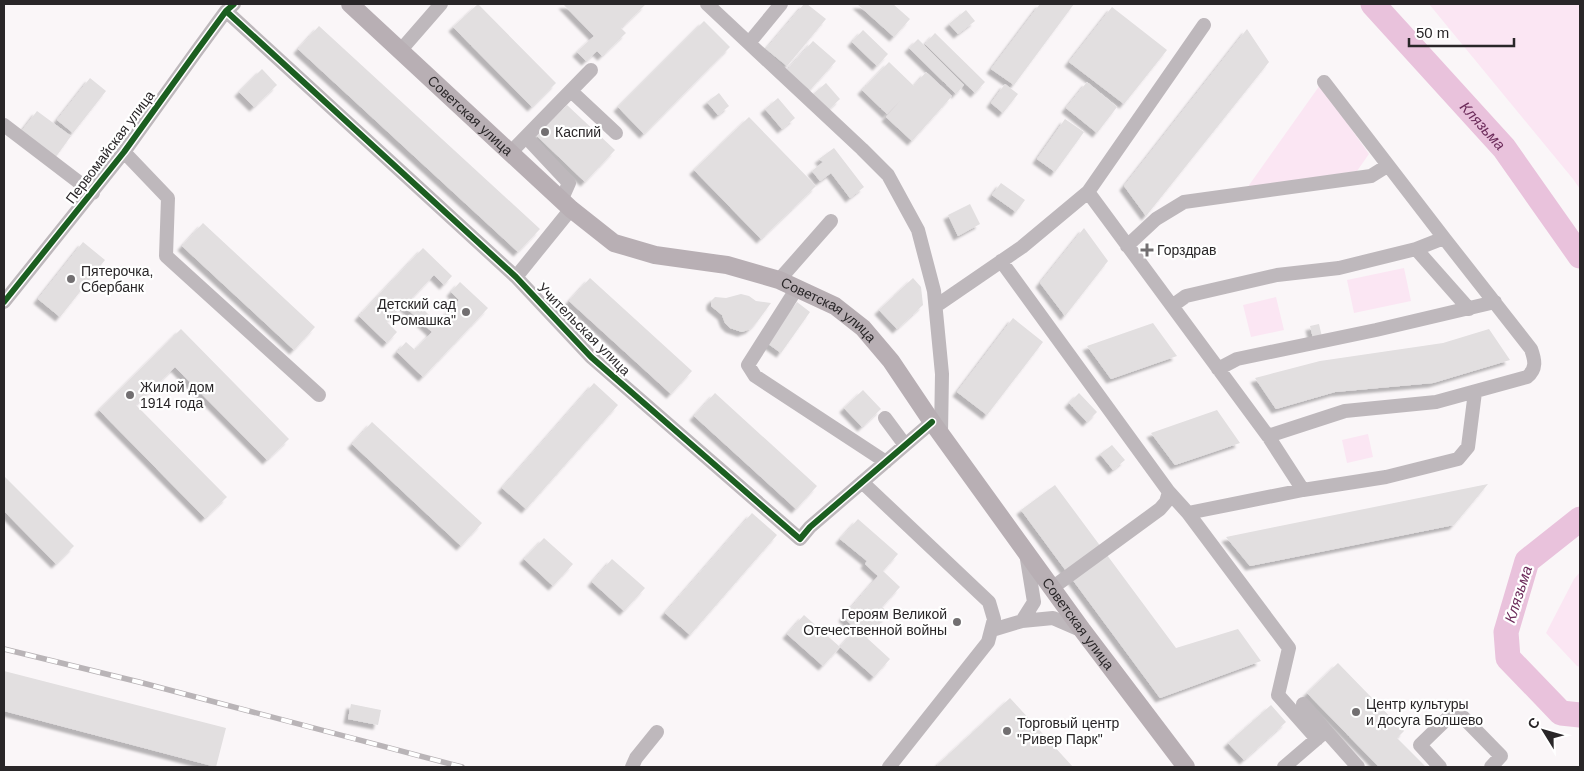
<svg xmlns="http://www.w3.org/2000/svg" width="1584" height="771" font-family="Helvetica,sans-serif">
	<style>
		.green { fill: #fbe6f3 }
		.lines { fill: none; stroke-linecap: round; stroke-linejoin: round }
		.river { stroke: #e9c2dc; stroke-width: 25 }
		.building { fill: #e2dfe0; filter: url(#shadow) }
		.minor { stroke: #beb8bc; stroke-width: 14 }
		.major { stroke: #b8afb4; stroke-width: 18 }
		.rail-casing { stroke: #b9b4b7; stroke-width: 5.5 }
		.rail { stroke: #fff; stroke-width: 4; stroke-dasharray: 11; stroke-linecap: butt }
		.cycleway-casing { stroke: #fff; stroke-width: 9 }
		.cycleway { stroke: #1b5e20; stroke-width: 6 }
		.poi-dot { fill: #726f71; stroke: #fff; stroke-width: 2 }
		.labels { text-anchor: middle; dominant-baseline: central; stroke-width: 4.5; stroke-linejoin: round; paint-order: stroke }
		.street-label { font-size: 14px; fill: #292628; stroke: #fff }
		.poi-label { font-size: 14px; fill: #292628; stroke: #fff; text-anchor: start }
		.water-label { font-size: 15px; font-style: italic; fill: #6d2c5b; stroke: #fff }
	</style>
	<defs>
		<filter id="shadow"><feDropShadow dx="-4.5" dy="4.5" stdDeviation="1" flood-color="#0004"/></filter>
	</defs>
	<rect width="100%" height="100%" fill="#faf6f8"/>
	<path class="green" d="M1429 4H1580V189L1573 179Z
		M1320 85 1369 154 1357 171 1247 188Z
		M1404 268 1411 301 1354 313 1347 280Z
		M1276 297 1284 330 1251 337 1243 305Z
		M1368 434 1373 457 1347 463 1342 440Z
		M1580 572V667L1577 666 1546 633 1574 579Z"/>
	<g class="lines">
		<g class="river">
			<path id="s1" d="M1373 4 1504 148 1580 256"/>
			<path d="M1580 519 1527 561 1506 632 1508 658 1561 713 1580 715"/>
		</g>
	</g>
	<path class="building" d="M478 4 556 83 532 107 453 27Z
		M563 4 599 5 646 4 621 28 626 33 602 56 597 51 586 61 577 52 594 36Z
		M804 4H807L826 19 787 66 766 49Z
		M857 4H893L910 19 894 37Z
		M1040 4H1074L1014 85 991 69Z
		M1112 7 1167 50 1124 104 1069 62Z
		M966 10 975 21 958 34 949 24Z
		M704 21 730 47 644 134 618 107Z
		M319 26 540 229 518 252 298 49Z
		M1247 29 1269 62 1146 216 1124 186Z
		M863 30 888 54 877 66 852 42Z
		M935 33 985 82 975 93 925 44Z
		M918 39 964 85 956 94 909 48Z
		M813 41 836 61 810 90 787 70Z
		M889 62 914 86 926 72 952 96 912 141 886 117 900 101 887 114 862 90Z
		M262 69 277 85 254 107 239 92Z
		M90 78 106 91 73 133 57 120Z
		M1087 82 1117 107 1097 133 1066 108Z
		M826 83 840 99 827 111 812 95Z
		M1005 84 1018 94 1003 113 991 103Z
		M719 93 729 106 718 115 707 102Z
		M778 98 795 118 782 129 765 109Z
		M567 105 615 150 585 182 537 136Z
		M37 111 71 136 55 158 21 132Z
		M749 117 816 186 761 239 694 170Z
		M1065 119 1084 132 1055 172 1037 159Z
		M834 148 864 187 850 198 831 173 820 181 812 171 823 162 819 159Z
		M1001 183 1025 200 1016 212 992 195Z
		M970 204 980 224 958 236 948 215Z
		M203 223 315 327 294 350 182 246Z
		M1084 228 1108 261 1065 316 1040 283Z
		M83 242 105 260 60 317 38 299Z
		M423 248 452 276 444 285 434 275 412 298 437 323 459 300 451 292 460 282 488 308 423 377 397 352 406 342 415 350 432 332 403 305 387 322 397 332 387 343 359 316Z
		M590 278 692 371 671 394 569 301Z
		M913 278 921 287 923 305 897 329 879 310Z
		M741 294 749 296 756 301 771 303 757 322 750 329 742 332 730 328 725 323 722 315 711 306V301L715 297 726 298Z
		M797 302 810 312 781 353 767 343Z
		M1013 318 1043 342 987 415 957 392Z
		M1153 323 1177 356 1111 379 1087 346Z
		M1319 324 1322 337 1313 338 1310 326Z
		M181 329 289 439 267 460 175 367 136 405 227 497 205 518 99 410Z
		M1489 329 1510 360 1433 383 1335 392 1276 409 1255 378 1320 361 1443 343Z
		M594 383 618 405 526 509 502 488Z
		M863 390 881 409 862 427 844 408Z
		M715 393 817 486 796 509 694 416Z
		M1079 393 1097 412 1087 422 1069 403Z
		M1217 410 1240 443 1175 465 1151 433Z
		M372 422 482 523 461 546 352 444Z
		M1112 445 1125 460 1113 470 1100 454Z
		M4 476 74 546 56 564 4 511Z
		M1488 484 1454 525 1250 566 1226 537Z
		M1055 485 1176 648 1238 629 1261 661 1160 698 1021 510Z
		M752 513 777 535 690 635 665 613Z
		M858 519 898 554 883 571 900 587 882 607 889 613 867 638 890 659 874 677 840 647 856 629 843 617 878 576 865 564 867 561 840 539Z
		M544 538 573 564 553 586 524 559Z
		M612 559 645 588 624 611 592 582Z
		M804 615 840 647 823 666 787 634Z
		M1338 663 1404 731 1397 738 1426 767H1379L1307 693Z
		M4 671 226 728 216 767 4 711Z
		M1010 698 1073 767H940L937 765Z
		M351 704 381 710 378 725 348 719Z
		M1271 705 1286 722 1244 760 1228 743Z"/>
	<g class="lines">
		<path class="minor" d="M707 4 862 149 888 175 918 230 934 291 942 374 941 433
			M226 11 516 277 591 357 800 539 810 527 932 422
			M749 43 781 4
			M400 51 441 4
			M1324 82 1444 238
			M571 91 616 133
			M4 125 93 193
			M526 137 569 183 561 201
			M124 152 168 198 166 256 319 395
			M510 153 591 70
			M1088 192 1268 436 1303 490
			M1127 246 1156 219 1184 202 1371 176 1387 166
			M1416 249 1469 309
			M1001 261 1169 492 1166 502 1160 509 1052 588
			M516 277 571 209
			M779 280 831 221
			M797 288 748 365 755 376 886 462
			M4 302 124 152 196 52 226 11 234 4
			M936 306 1022 247 1088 192 1204 25
			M1172 306 1186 296 1277 275 1339 268 1416 249 1444 238 1531 349C1535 360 1537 369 1527 377L1436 402 1345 411 1268 436
			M1218 369 1237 359 1376 330 1495 302
			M885 418 905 445
			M862 482 989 602 994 619 988 642 889 767
			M1169 492 1188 513 1289 648 1278 695 1317 739
			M1188 513 1303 490 1386 477 1458 459 1468 447 1475 392
			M1022 621 1034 602 1026 553
			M992 630 1022 621 1053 618 1083 631
			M1303 704 1326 731
			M632 767 636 758 657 732
			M1284 767 1326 731 1358 767
			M1440 767 1420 745 1456 710 1501 756 1491 767"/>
		<path class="major" id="s2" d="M350 4 571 209 614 243 655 255 727 265 779 280 835 306 863 328 891 361 932 422 1083 631 1186 767"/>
		<g class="rail-casing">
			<path id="rail" d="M4 649 139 682 462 767"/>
		</g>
		<use href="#rail" class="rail"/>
		<g class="cycleway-casing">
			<path id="cycleway" d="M226 11 516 277 591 357 800 539 810 527 932 422
				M4 302 124 152 196 52 226 11 234 4"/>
		</g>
		<use href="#cycleway" class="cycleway"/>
	</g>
	<g class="poi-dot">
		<circle cx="545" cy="132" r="5"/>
		<path d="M1144.5 242.5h5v5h5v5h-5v5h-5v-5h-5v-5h5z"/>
		<circle cx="71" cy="279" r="5"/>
		<circle cx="466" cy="312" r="5"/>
		<circle cx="130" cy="395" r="5"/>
		<circle cx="957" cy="622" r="5"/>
		<circle cx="1356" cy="712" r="5"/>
		<circle cx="1007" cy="731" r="5"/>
	</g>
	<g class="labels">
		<g class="street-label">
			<text stroke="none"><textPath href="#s2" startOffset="164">Советская улица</textPath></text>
			<text transform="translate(110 147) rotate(-53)">Первомайская улица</text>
			<text stroke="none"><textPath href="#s2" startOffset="584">Советская улица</textPath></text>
			<text transform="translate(584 329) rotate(45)">Учительская улица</text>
			<text stroke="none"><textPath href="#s2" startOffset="989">Советская улица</textPath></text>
		</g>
		<g class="poi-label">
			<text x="555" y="132">Каспий</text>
			<text x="1157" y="250">Горздрав</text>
			<text x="81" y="271">Пятерочка,<tspan x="81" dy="16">Сбербанк</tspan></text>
			<text x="456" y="304" text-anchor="end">Детский сад<tspan x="456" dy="16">"Ромашка"</tspan></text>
			<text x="140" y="387">Жилой дом<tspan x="140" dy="16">1914 года</tspan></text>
			<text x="947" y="614" text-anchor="end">Героям Великой<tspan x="947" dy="16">Отечественной войны</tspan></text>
			<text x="1366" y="704">Центр культуры<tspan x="1366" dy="16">и досуга Болшево</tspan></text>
			<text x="1017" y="723">Торговый центр<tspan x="1017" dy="16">"Ривер Парк"</tspan></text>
		</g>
		<g class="water-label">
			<text stroke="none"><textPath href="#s1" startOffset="164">Клязьма</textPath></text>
			<text transform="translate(1518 594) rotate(-72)">Клязьма</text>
		</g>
	</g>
	<rect width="1584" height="771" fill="none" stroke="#292628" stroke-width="10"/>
	<g transform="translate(1544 731) rotate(307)" stroke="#ffffff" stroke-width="4" paint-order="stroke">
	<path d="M0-4L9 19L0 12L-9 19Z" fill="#292628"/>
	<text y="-8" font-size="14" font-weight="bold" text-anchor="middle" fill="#292628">С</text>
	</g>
	<path d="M1409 38v8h105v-8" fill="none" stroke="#292628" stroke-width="2.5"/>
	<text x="1416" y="38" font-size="15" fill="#292628" stroke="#ffffff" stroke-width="4" paint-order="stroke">50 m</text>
</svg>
